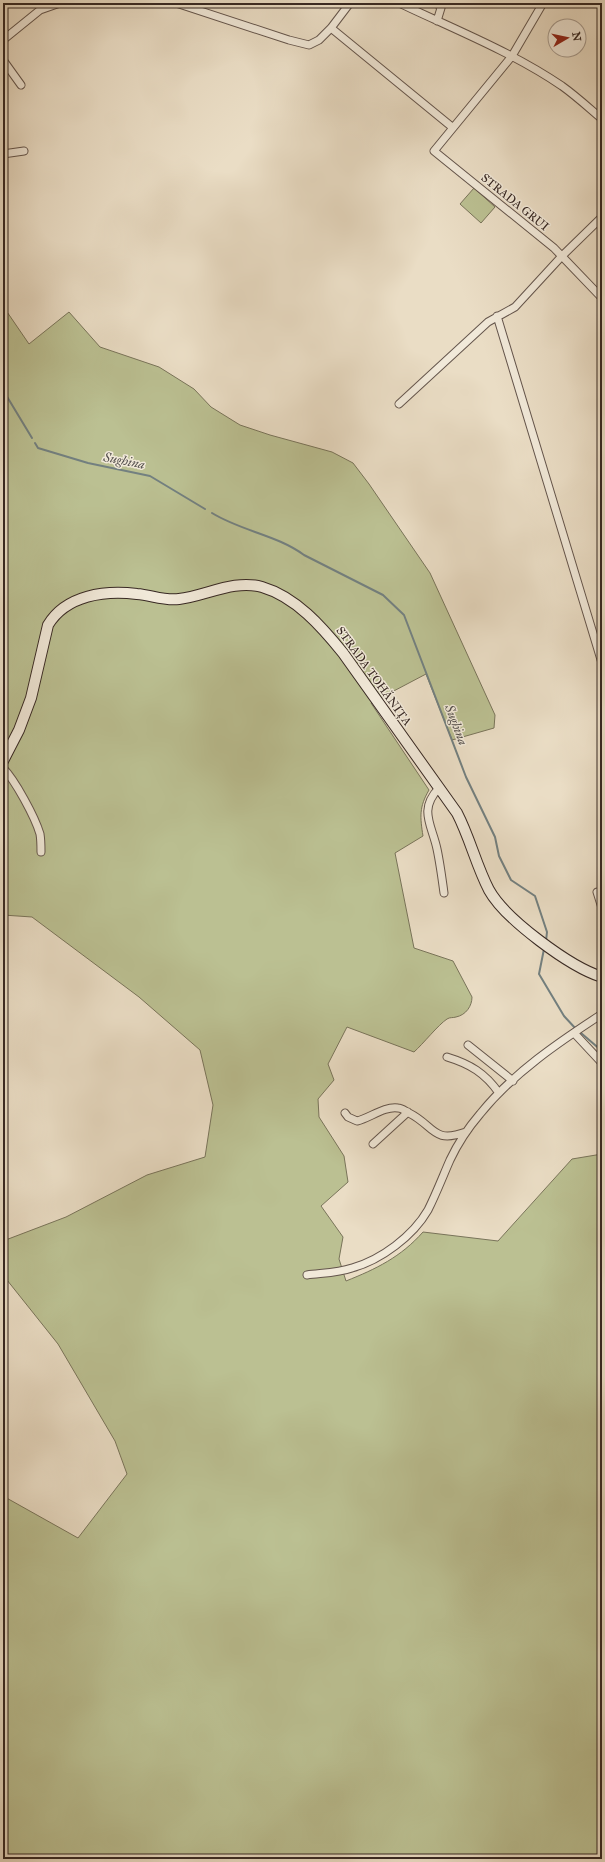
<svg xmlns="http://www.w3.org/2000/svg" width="605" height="1862" font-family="'IM FELL Great Primer',serif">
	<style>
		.green { fill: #bbc092; stroke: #79745a }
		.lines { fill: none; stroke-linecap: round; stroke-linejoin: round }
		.stream { stroke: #738080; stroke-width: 2 }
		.minor-casing { stroke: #64554c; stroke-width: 9 }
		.secondary-casing { stroke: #372823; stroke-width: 12 }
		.minor { stroke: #f1e9d9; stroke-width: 7 }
		.secondary { stroke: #f1e9d9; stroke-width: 10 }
		.labels { text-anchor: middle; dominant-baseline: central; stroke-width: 3; stroke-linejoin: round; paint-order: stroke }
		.street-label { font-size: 12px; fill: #372823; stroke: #f1e9d9 }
		.water-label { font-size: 13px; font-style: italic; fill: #504c4a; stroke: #f1e9d9 }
	</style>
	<rect width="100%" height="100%" fill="#eaddc5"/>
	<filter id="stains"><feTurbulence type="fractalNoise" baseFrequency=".005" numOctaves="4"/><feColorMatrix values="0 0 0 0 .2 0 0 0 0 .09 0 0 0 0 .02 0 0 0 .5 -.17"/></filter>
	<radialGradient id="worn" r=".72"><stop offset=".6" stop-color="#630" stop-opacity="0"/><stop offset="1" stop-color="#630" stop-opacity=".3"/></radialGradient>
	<path class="green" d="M474 188 495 207 481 223 460 204Z
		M3 306 29 344 69 312 100 347 159 367 194 389 211 407 240 425 270 435 332 452 353 463 369 484 430 573 495 715 494 728 452 740 426 674 371 703 429 790C419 807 420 817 423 836L395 853 414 948 453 961 472 997C472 1006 466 1015 456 1017 453 1018 450 1017 447 1019 438 1025 423 1044 414 1052L347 1027 328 1064 334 1080 318 1099 319 1117 344 1156 348 1182 321 1206 343 1237 339 1259 346 1281C376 1269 401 1257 423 1232L498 1241 572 1159 602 1154V1859H3V1496L78 1538 127 1474 115 1441 58 1344 3 1275V1241L66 1217 147 1175 205 1157 213 1105 200 1050 139 997 32 917 3 915Z"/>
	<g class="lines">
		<path class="stream" d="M3 390 32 438
			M35 443 38 448 88 463 150 476 205 509
			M212 513C241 531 277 535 304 555L383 595 404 615 466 777 495 837 499 856 511 880 535 896 547 932 546 941
			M544 949 539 974 564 1016 576 1029
			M581 1033 602 1051"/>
		<g class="minor-casing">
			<path id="minor" d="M176 3 289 40 309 45 319 40 331 28 350 3
				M399 3C454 29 512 52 562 86 576 96 589 108 602 119
				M543 3 512 56 434 151 554 248 602 298
				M437 21 441 8 437 3
				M331 28 452 127
				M3 40 40 10 60 3
				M3 60 21 85
				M3 154 24 151
				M497 316 602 663
				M399 404 488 322 515 307 562 256 602 217
				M3 768C15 780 35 817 40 834 41 840 41 846 41 852
				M439 788C418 810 432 825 437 849 440 863 442 878 444 893
				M597 892 602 908
				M575 1034 602 1063
				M468 1045 513 1081
				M447 1057C470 1064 485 1073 499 1093
				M345 1113 348 1117 357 1121C370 1118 384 1106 398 1108 402 1108 405 1111 409 1113 435 1126 432 1144 466 1132
				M373 1144 408 1112
				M307 1275C322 1273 338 1273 352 1268 381 1260 413 1236 428 1210 436 1194 443 1176 450 1160 458 1143 468 1128 480 1114 513 1073 559 1042 602 1014"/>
		</g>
		<g class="secondary-casing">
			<path id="secondary" d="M3 761 19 730 31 698 48 625C66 595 105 590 137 594 151 595 164 601 179 599 206 596 234 579 262 587 296 597 322 627 343 653L457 813C470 838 476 865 489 890 505 919 570 967 602 977"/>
		</g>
		<use href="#minor" class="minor"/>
		<use href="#secondary" class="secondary"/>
	</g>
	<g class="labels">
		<g class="street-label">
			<text transform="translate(515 202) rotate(39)">STRADA GRUI</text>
			<text transform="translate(374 676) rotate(54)">STRADA TOHĂNIȚA</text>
		</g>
		<g class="water-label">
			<text transform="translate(124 461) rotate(11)">Sughina</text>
			<text transform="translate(456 725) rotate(69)">Sughina</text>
		</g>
	</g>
	<rect width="605" height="1862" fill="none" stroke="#eaddc5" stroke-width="16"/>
	<rect x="4" y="4" width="597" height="1854" fill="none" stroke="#372823" stroke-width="2"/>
	<rect x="8" y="8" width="589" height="1846" fill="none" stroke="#372823"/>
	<g transform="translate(567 38) rotate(81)"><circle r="19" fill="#f1e9d9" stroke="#a79c90"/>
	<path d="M0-3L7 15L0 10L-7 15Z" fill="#8f2418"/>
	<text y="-6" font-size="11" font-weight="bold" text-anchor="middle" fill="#372823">N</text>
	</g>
	<rect width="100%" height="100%" filter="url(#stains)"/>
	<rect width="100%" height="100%" fill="url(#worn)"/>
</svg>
